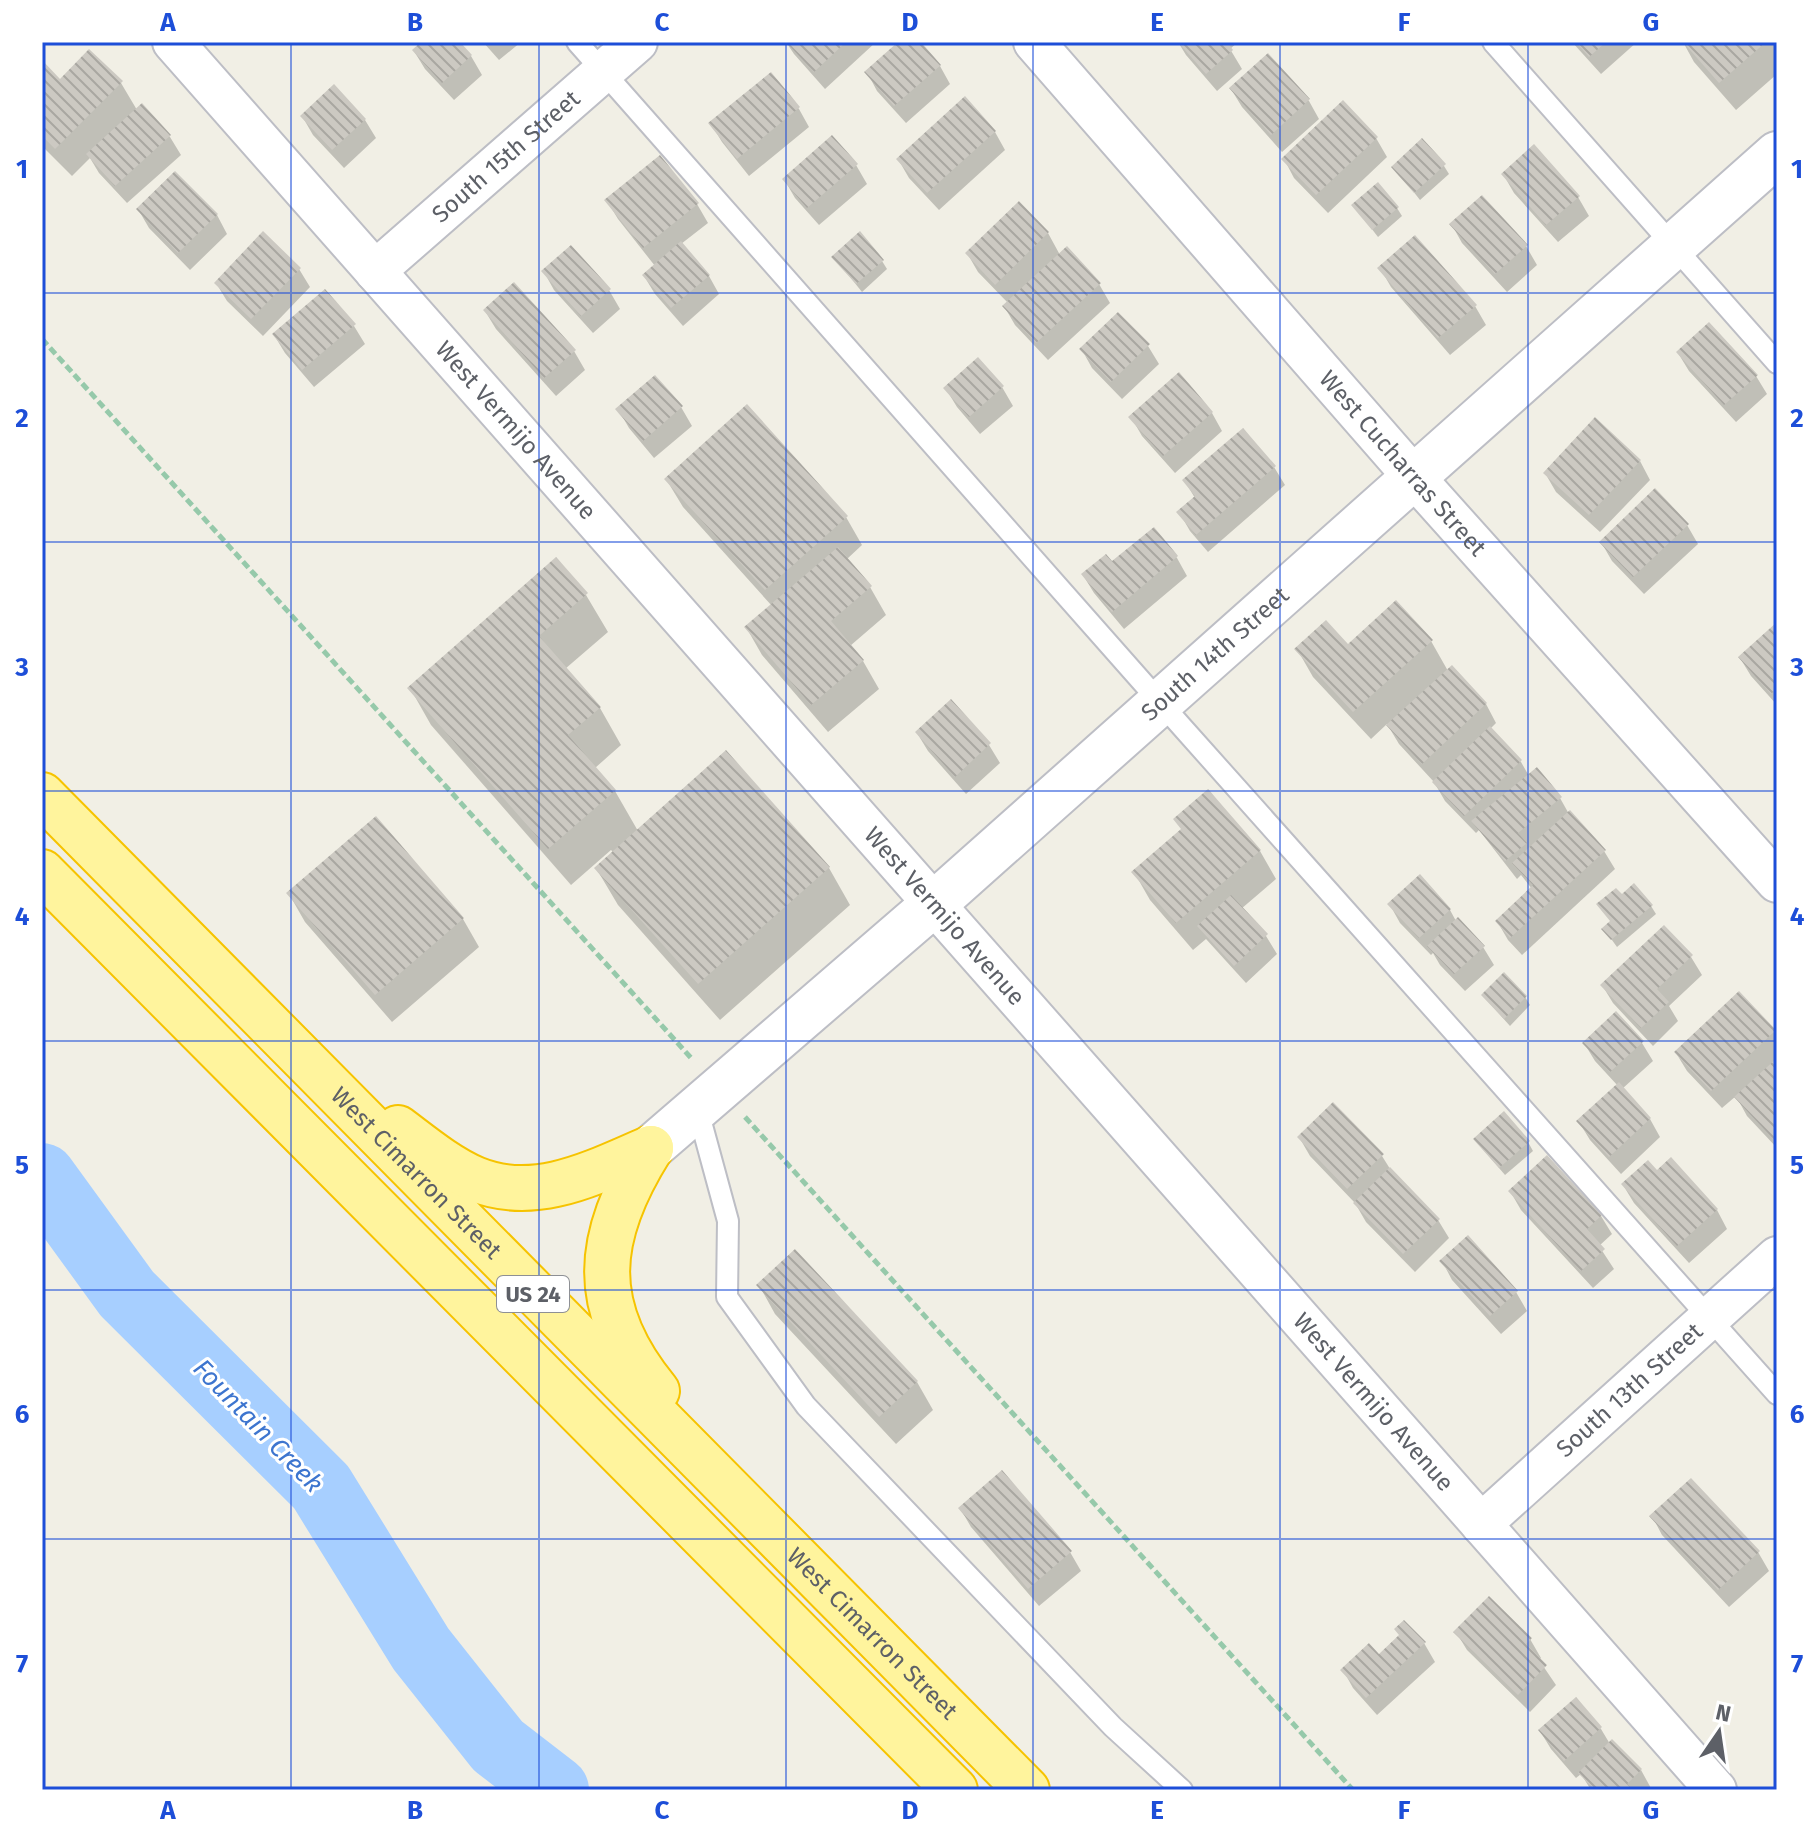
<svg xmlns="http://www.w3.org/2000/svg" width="1819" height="1832" font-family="'Fira Sans',sans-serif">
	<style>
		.shadow { fill: #0003 }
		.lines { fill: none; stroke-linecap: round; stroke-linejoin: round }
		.river { stroke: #a7cfff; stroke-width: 68 }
		.building { fill: url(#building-back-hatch) }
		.service-casing { stroke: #bdbec5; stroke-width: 24 }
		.minor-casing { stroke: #bdbec5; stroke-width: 44 }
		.tertiary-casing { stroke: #bdbec5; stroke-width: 48 }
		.trunk-casing { stroke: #f6c300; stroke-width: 48 }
		.path { stroke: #96c9aa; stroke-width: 5; stroke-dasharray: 8 4; stroke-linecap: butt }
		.service { stroke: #fff; stroke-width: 20 }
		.minor { stroke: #fff; stroke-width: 40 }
		.tertiary { stroke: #fff; stroke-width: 44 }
		.trunk { stroke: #fff49d; stroke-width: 44 }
		.grid { fill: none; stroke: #1d4ed8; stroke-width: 2; stroke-opacity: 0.55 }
		.labels { text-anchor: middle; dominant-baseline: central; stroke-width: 6; stroke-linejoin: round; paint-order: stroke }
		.shield { fill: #fff; stroke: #8e9095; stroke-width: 2 }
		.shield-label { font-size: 22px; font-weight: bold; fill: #5d6067 }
		.street-label { font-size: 24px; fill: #5d6067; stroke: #fff }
		.water-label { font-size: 26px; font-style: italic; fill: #3d75cf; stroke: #fff }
		.neatline { fill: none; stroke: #1d4ed8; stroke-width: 3 }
		.grid-label { font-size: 26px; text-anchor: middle; font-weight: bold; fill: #1d4ed8 }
	</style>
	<defs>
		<pattern id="building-back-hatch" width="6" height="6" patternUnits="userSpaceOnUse" patternTransform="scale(2)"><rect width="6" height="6" fill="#ccc9c2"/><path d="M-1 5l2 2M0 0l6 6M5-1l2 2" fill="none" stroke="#a9a7a1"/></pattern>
	</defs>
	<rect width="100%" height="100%" fill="#f1efe5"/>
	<path class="shadow" d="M424 42H458L471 56 482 75 454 100 425 69 414 51Z
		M483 42H521L499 60Z
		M786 42H876L825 89 794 54Z
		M901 42H919L940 66 950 84 906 123 877 91 867 72Z
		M1178 42H1238L1230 49 1242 69 1217 91 1186 55Z
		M1572 42H1637L1601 74Z
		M1683 42H1777V74L1736 110 1694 62Z
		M1268 56 1309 101 1319 119 1282 152 1242 107 1231 89Z
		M42 63 60 81 121 83 137 110 142 105 170 137 181 155 127 203 99 173 90 158 72 176 42 146Z
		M771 74 799 109 809 127 749 176 722 142 711 124Z
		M302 116 365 120 376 138 344 168 313 135Z
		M995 132 1005 150 939 210 909 178 898 159Z
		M1376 138 1387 157 1328 213 1294 178 1284 159Z
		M659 158 697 204 708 223 681 244 709 276 719 294 683 326 655 294 644 276 655 266 618 219 607 201Z
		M856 165 867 184 819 225 795 198 784 179Z
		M1444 166 1449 174 1420 200 1394 167Z
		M175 173 217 215 227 234 190 270 149 228 138 209Z
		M1503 174 1578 197 1589 216 1558 242 1514 193Z
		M1354 206 1397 208 1402 216 1378 237Z
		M1452 225 1526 246 1537 265 1507 292 1462 243Z
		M1048 233 1060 255 1099 284 1110 303 1048 360 1015 325 1004 306 1008 303 978 272 967 253Z
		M834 257 882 261 887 269 862 292Z
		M1380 268 1475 306 1486 325 1450 355 1391 287Z
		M299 269 310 287 263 336 227 301 216 283Z
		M544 272 609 290 620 309 593 333 554 290Z
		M485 311 574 351 585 370 556 396 496 329Z
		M354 326 365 344 314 387 285 353 274 335Z
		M1148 346 1159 364 1122 399 1092 368 1082 350Z
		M1678 353 1756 376 1767 394 1736 422 1689 371Z
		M1002 387 1013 406 980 434 957 407 946 389Z
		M681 407 692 426 654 458 629 428 618 409Z
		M1212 413 1222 431 1175 473 1142 436 1131 417Z
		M1640 461 1650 480 1600 532 1556 492 1545 473Z
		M1274 467 1285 485 1208 552 1190 531 1179 512 1195 498 1184 480Z
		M666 479 846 517 862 545 847 559 870 587 886 615 850 646 863 661 879 689 828 732 762 655 746 627 772 606 683 507Z
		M1687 525 1698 544 1644 594 1612 561 1601 542Z
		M1153 530 1177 558 1187 576 1124 629 1094 593 1083 575 1112 564Z
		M556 560 586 595 608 632 565 669 600 708 621 745 595 768 615 791 638 831 829 868 850 905 720 1020 618 905 596 868 614 853 611 850 571 885 431 725 410 688Z
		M1777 625V705L1751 676 1740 658Z
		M1431 641 1448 671 1452 668 1486 704 1496 723 1490 729 1521 762 1529 776 1560 798 1569 814 1604 851 1615 869 1522 955 1508 940 1497 921 1532 889 1521 875 1517 879 1479 830 1476 833 1445 801 1434 782 1399 744 1387 724 1371 739 1313 677 1297 649Z
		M951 702 989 745 1000 763 966 794 928 751 917 733Z
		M376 819 463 919 479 947 392 1022 305 922 289 894Z
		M1260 851 1276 879 1241 909 1266 936 1277 954 1246 983 1206 939 1193 950 1150 900 1134 872Z
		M1621 897 1651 906 1656 914 1617 947 1604 929 1612 922Z
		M1390 905 1450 910 1456 921 1483 947 1494 965 1465 991 1440 965 1433 953 1431 955 1400 923Z
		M1691 957 1702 975 1669 1006 1678 1021 1653 1046 1613 1003 1602 985Z
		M1483 996 1525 997 1530 1005 1510 1026Z
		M1616 1014 1642 1043 1653 1061 1622 1089 1650 1119 1660 1137 1621 1174 1590 1140 1579 1122 1618 1086 1595 1061 1584 1043Z
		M1774 1032 1777 1036V1148L1747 1116 1736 1096 1722 1108 1687 1071 1676 1053Z
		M1299 1137 1382 1156 1392 1172 1438 1220 1449 1238 1415 1272 1366 1222 1355 1203 1310 1156Z
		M1475 1140 1528 1142 1533 1151 1505 1175Z
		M1671 1160 1717 1210 1727 1229 1689 1263 1634 1203 1623 1185 1657 1172Z
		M1510 1191 1601 1216 1612 1234 1599 1246 1614 1269 1593 1288 1521 1210Z
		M795 1252 917 1382 933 1410 896 1444 775 1314 759 1285Z
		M1442 1261 1516 1292 1527 1311 1501 1334 1452 1280Z
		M960 1508 1070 1552 1081 1571 1039 1606 971 1527Z
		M1652 1516 1758 1552 1769 1571 1729 1607 1662 1535Z
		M1456 1632 1530 1639 1541 1658 1539 1660 1556 1685 1530 1712 1467 1650Z
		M1424 1643 1435 1662 1377 1715 1353 1688 1343 1670Z
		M1576 1700 1601 1729 1610 1744 1612 1742 1641 1770 1652 1790H1591L1581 1774 1576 1778 1551 1749 1540 1731Z"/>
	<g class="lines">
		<path class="river" d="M42 1177 127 1294 321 1487 421 1649 498 1746 555 1790"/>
	</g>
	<path class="building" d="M421 42H460L472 55 442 83 412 50Z
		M786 42H846L814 72Z
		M898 42H921L941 65 894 106 864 72Z
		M1178 42H1227L1233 50 1206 74Z
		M1576 42H1606L1589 57Z
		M1683 42H1766L1719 83Z
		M89 49 123 81 55 149 42 136V60L60 79Z
		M1268 53 1310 99 1271 135 1229 88Z
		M771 72 800 107 737 159 708 123Z
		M334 84 366 119 332 150 300 116Z
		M965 96 996 131 927 193 896 159Z
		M1343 100 1378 137 1316 195 1281 159Z
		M142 103 171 135 115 186 86 154Z
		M832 135 858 164 807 208 782 179Z
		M1422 138 1446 164 1414 193 1391 167Z
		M1534 144 1580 196 1546 225 1501 174Z
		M660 155 699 203 643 248 604 200Z
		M175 171 218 214 178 253 136 209Z
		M1378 182 1399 207 1372 230 1351 205Z
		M1482 195 1528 245 1495 274 1449 224Z
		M1019 201 1049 232 995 285 965 253Z
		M263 231 301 268 251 319 214 283Z
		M860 231 884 260 856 284 831 257Z
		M1415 235 1477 305 1438 338 1377 268Z
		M681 241 710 275 671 308 642 275Z
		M571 245 611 289 581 316 541 271Z
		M1067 246 1101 283 1036 343 1002 306Z
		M514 282 576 350 544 378 483 310Z
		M325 289 356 324 302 370 272 334Z
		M1118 312 1150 344 1111 382 1079 349Z
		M1709 322 1758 375 1724 405 1676 352Z
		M978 357 1004 386 969 417 943 388Z
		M1179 372 1213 412 1163 456 1128 417Z
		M655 375 683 406 643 441 615 409Z
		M747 404 848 516 765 590 664 479Z
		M1595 417 1641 460 1589 515 1543 473Z
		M1243 428 1276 466 1196 535 1176 512 1195 496 1182 480Z
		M1655 488 1689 524 1633 577 1599 542Z
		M1154 527 1178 556 1112 612 1081 574 1106 554 1112 561Z
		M838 547 872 586 831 621 864 660 811 705 744 627Z
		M556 557 588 593 539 636 601 707 568 735 616 790 548 849 407 688Z
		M1396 600 1433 640 1353 712 1294 649 1326 620 1348 644Z
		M1777 622V688L1771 694 1738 657Z
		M1452 665 1487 703 1422 764 1386 725Z
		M951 699 991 743 955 777 915 732Z
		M1490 726 1522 760 1464 816 1432 782Z
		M726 750 830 867 698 984 594 868Z
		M1537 767 1562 797 1518 833 1527 843 1505 861 1471 821Z
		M1208 789 1261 850 1176 923 1131 872 1181 829 1173 819Z
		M1570 810 1606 850 1510 938 1495 921 1533 885 1512 863Z
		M376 816 464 918 375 995 286 893Z
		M1420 874 1451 909 1419 938 1387 904Z
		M1634 883 1653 905 1611 940 1601 929 1610 921 1596 904 1616 888 1622 894Z
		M1231 895 1268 934 1234 966 1197 926Z
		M1458 917 1485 946 1454 974 1427 946Z
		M1664 925 1693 955 1657 989 1669 1002 1641 1028 1600 985Z
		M1504 972 1527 996 1504 1019 1481 995Z
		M1739 991 1776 1030 1711 1091 1674 1052Z
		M1616 1011 1644 1041 1610 1072 1582 1043Z
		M1777 1058V1143L1734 1097Z
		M1619 1082 1651 1118 1609 1157 1576 1121Z
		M1333 1102 1384 1154 1347 1189 1297 1137Z
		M1504 1111 1530 1141 1499 1168 1473 1139Z
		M1547 1155 1602 1215 1587 1229 1605 1249 1581 1271 1508 1191Z
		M1671 1157 1718 1209 1677 1246 1621 1184 1648 1160 1657 1170Z
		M1390 1167 1440 1219 1403 1254 1353 1203Z
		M1468 1235 1518 1291 1490 1316 1439 1261Z
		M795 1249 918 1381 879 1417 756 1285Z
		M1002 1470 1072 1551 1028 1589 958 1508Z
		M1691 1478 1760 1551 1718 1590 1649 1516Z
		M1489 1596 1532 1638 1526 1644 1547 1665 1518 1695 1453 1632Z
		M1404 1620 1426 1642 1366 1698 1340 1670 1369 1643 1379 1654 1399 1635 1394 1629Z
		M1576 1697 1602 1727 1564 1761 1538 1730Z
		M1612 1739 1642 1769 1627 1784 1633 1790H1595L1578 1773Z"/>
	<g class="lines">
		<g class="service-casing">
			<path id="service" d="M577 42 1182 727 1777 1394
				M1493 42 1777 363
				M697 1107 728 1221 727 1297 806 1406 1113 1727 1182 1790"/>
		</g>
		<g class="minor-casing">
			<g id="minor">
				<path id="s1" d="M173 42 1716 1790"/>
				<path id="s2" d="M1034 42 1413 476 1777 882"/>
				<path id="s3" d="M375 271 637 42"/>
				<path id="s4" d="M1481 1524 1777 1257"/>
			</g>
		</g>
		<g class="tertiary-casing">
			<g id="tertiary">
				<path id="s5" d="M651 1148 935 903 1777 154"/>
			</g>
		</g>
		<g class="trunk-casing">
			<g id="trunk">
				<path id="s6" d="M42 795 1027 1790"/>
				<path d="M42 872 955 1790"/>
				<path d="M398 1128C422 1146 447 1167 475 1179 536 1204 595 1172 651 1148"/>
				<path d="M651 1148C595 1237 588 1307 657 1391"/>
			</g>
		</g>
		<path class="path" d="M42 339 692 1059
			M745 1117 1353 1790"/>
		<use href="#service" class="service"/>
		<use href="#minor" class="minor"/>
		<use href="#tertiary" class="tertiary"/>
		<use href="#trunk" class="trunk"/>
	</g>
	<path class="grid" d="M291 42V1790M539 42V1790M786 42V1790M1033 42V1790M1280 42V1790M1528 42V1790M42 293H1777M42 542H1777M42 791H1777M42 1041H1777M42 1290H1777M42 1539H1777"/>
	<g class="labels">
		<rect class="shield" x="497" y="1276" width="72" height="36" rx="6"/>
		<g class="shield-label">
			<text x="533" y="1294">US 24</text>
		</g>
		<g class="street-label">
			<text stroke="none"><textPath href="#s3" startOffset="174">South 15th Street</textPath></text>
			<text stroke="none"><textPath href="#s1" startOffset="518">West Vermijo Avenue</textPath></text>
			<text stroke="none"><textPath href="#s2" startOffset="560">West Cucharras Street</textPath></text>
			<text stroke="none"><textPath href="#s5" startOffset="750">South 14th Street</textPath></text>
			<text stroke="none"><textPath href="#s1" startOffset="1166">West Vermijo Avenue</textPath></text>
			<text stroke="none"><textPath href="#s6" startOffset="532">West Cimarron Street</textPath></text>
			<text stroke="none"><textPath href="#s4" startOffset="200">South 13th Street</textPath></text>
			<text stroke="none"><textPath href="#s1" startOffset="1814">West Vermijo Avenue</textPath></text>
			<text stroke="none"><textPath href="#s6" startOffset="1180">West Cimarron Street</textPath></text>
		</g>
		<g class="water-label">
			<text transform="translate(258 1426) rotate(46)">Fountain Creek</text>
		</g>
	</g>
	<rect width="1819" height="1832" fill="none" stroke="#ffffff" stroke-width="88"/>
	<g transform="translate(1719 1732) rotate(13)" stroke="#ffffff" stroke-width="6" paint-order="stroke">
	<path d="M0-6L14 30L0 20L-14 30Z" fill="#5d6067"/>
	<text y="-12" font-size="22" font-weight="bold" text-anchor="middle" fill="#5d6067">N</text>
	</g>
	<rect x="44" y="44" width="1731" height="1744" class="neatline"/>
	<g class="grid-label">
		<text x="168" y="31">A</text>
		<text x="415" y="31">B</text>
		<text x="662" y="31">C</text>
		<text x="910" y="31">D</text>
		<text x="1157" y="31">E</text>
		<text x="1404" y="31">F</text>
		<text x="1651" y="31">G</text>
		<text x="22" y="178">1</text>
		<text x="1797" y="178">1</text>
		<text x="22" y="427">2</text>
		<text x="1797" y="427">2</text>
		<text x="22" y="676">3</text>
		<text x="1797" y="676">3</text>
		<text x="22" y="925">4</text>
		<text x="1797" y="925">4</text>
		<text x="22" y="1174">5</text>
		<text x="1797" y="1174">5</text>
		<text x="22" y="1423">6</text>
		<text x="1797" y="1423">6</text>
		<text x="22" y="1673">7</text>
		<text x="1797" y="1673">7</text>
		<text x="168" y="1819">A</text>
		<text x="415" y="1819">B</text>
		<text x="662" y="1819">C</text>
		<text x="910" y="1819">D</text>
		<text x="1157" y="1819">E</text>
		<text x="1404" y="1819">F</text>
		<text x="1651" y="1819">G</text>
	</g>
</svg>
